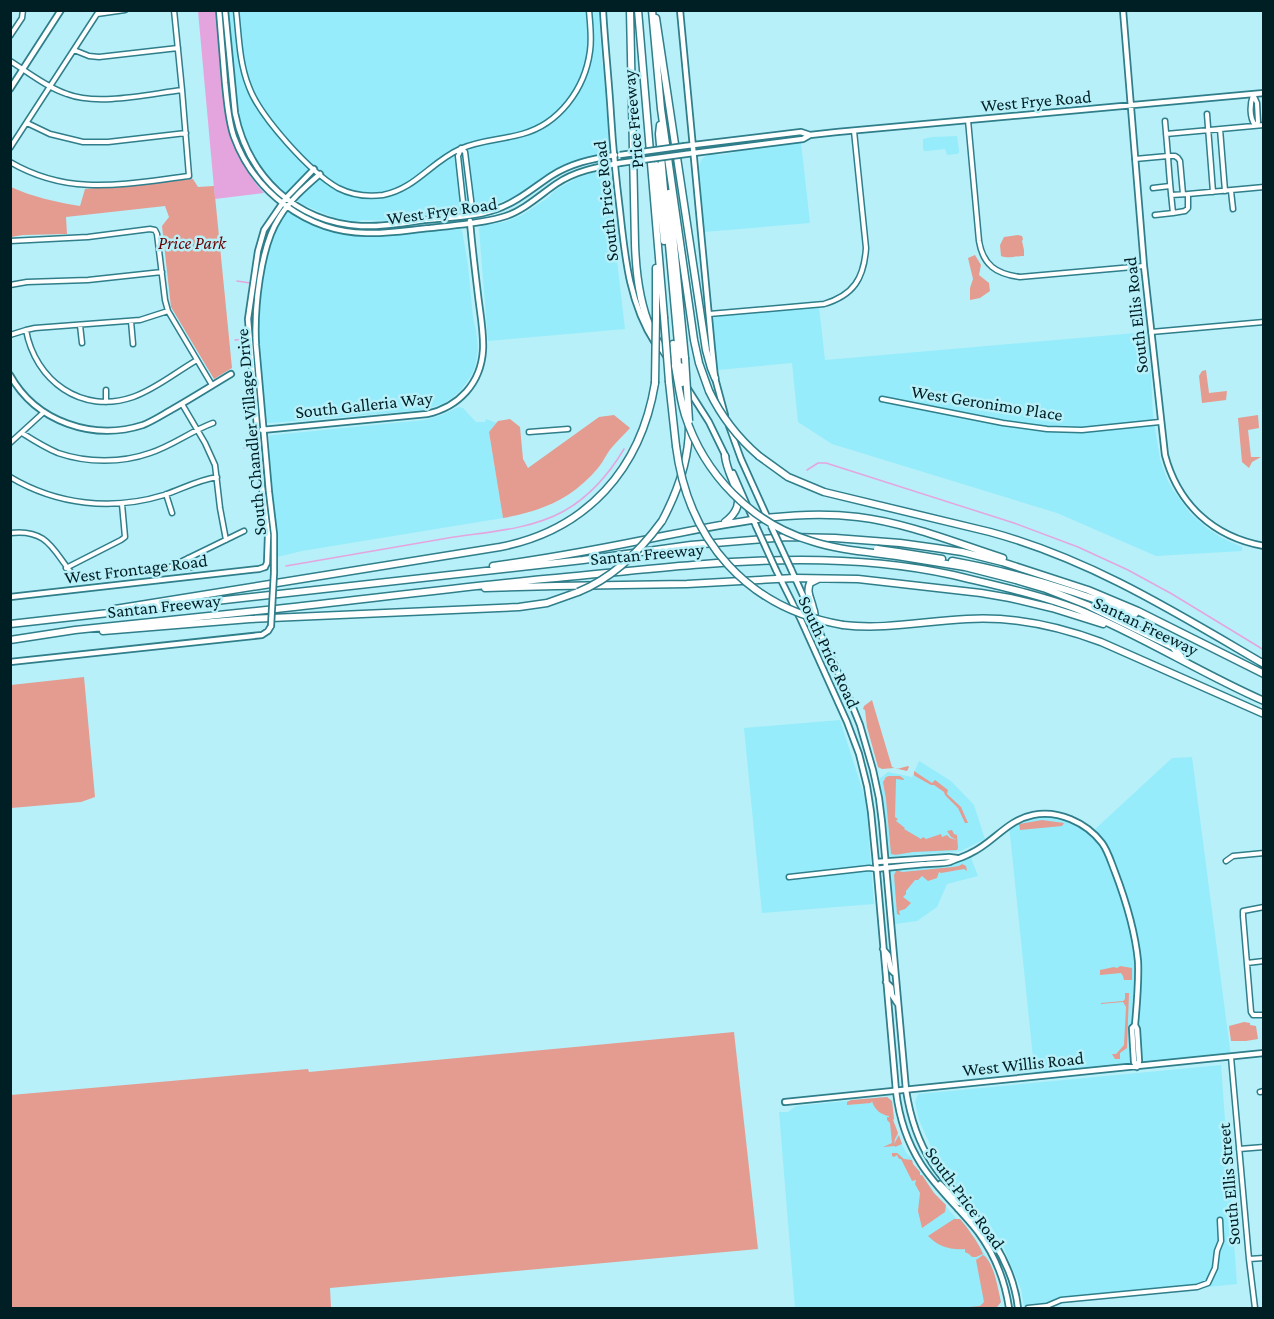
<svg xmlns="http://www.w3.org/2000/svg" width="1274" height="1319" font-family="'Crimson Pro',serif">
	<style>
		.built { fill: #96ecfb }
		.green { fill: #e49b90 }
		.water { fill: #e4a5df }
		.lines { fill: none; stroke-linecap: round; stroke-linejoin: round }
		.stream { stroke: #e4a5df; stroke-width: 1.5 }
		.minor-casing { stroke: #2f7e8a; stroke-width: 7 }
		.tertiary-casing { stroke: #2f7e8a; stroke-width: 8 }
		.secondary-casing { stroke: #2f7e8a; stroke-width: 8 }
		.motorway-casing { stroke: #2f7e8a; stroke-width: 9 }
		.minor { stroke: #fff; stroke-width: 4 }
		.tertiary { stroke: #fff; stroke-width: 4.5 }
		.secondary { stroke: #fff; stroke-width: 4.5 }
		.motorway { stroke: #fff; stroke-width: 6 }
		.tertiary-bridge-casing { stroke: #2f7e8a; stroke-width: 8; stroke-linecap: butt }
		.secondary-bridge-casing { stroke: #2f7e8a; stroke-width: 8; stroke-linecap: butt }
		.motorway-bridge-casing { stroke: #2f7e8a; stroke-width: 9; stroke-linecap: butt }
		.tertiary-bridge { stroke: #fff; stroke-width: 4.5 }
		.secondary-bridge { stroke: #fff; stroke-width: 4.5 }
		.motorway-bridge { stroke: #fff; stroke-width: 6 }
		.labels { text-anchor: middle; dominant-baseline: central; stroke-width: 5; stroke-linejoin: round; paint-order: stroke }
		.street-label { font-size: 18px; fill: #001f24; stroke: #b7f0f9 }
		.park-label { font-size: 18px; font-style: italic; fill: #690000; stroke: #b7f0f9 }
	</style>
	<rect width="100%" height="100%" fill="#b7f0f9"/>
	<path class="built" d="M228 11H599L602 63 606 84 607 115 610 152 607 155 583 159 572 162 551 174 512 198 482 208 458 214 396 221 362 220 351 223 340 220 306 206 284 193 269 179 250 152 242 133 237 108Z
		M957 136 959 150V153L956 154 947 155 945 149 927 151H924L923 148V139L932 137Z
		M801 142 810 223 704 232 699 167 701 160 704 157 711 154 721 155 736 152 743 149Z
		M609 170 613 171 614 175 613 191 616 218 619 223 621 242 615 243 625 329 488 341 479 229 481 226 504 222 522 215 549 197 554 191 577 178 595 172Z
		M289 212 324 228 344 234 361 236H374L459 229 462 230 468 265 473 318 476 331 478 349 475 367 471 376 461 390 452 398 442 404 424 410 270 423 266 422 258 350 257 327 258 314 263 275 270 244 280 222 286 213Z
		M819 307 825 360 1147 332 1151 375 1153 416 1160 459 1167 479 1173 490 1190 513 1208 529 1222 538 1242 547V551L1156 556 1057 513 832 444 798 422 792 363 718 370 712 320 715 317Z
		M458 407 463 408 476 422H485L486 419 497 423 489 432 503 518 302 551 277 557V536L270 479 269 436 273 435 424 420 442 415Z
		M840 720 866 801 874 904 762 913 744 728Z
		M1192 757 1231 1057 1035 1077 1009 825 1033 815 1058 816 1092 832 1172 758Z
		M919 761 951 781 974 805 985 839 961 851 889 857 879 779 888 772 912 777Z
		M971 858 978 876 947 884 937 907 917 921 895 924 890 870 943 866Z
		M1221 1065 1237 1284 1024 1306 1021 1289 1003 1246 985 1217 961 1192 935 1156 919 1120 915 1102 918 1094Z
		M887 1097 892 1101 894 1124H895L900 1141 907 1154 911 1157 913 1164 934 1193 957 1219H960L966 1226 989 1261 1001 1302 997 1307 979 1308H795L779 1112H788L796 1106Z"/>
	<path class="green" d="M193 179 198 187 214 186 232 368 214 379 171 307 162 226 169 217 165 206 66 217 67 234 23 235 11 237V187C33 197 55 202 80 206L85 189Z
		M1018 235 1022 236 1023 239 1022 241 1024 250V256C1014 256 1010 259 1001 256L1000 245 1004 237Z
		M975 255 981 265 979 275 989 283 990 291 980 298 970 300V288L973 279 968 258Z
		M1206 370 1209 393 1227 391 1226 400 1202 403 1199 376 1202 371Z
		M614 415 630 428C625 434 619 439 614 445 607 452 604 461 598 468 572 499 542 511 503 518L489 432 498 421 510 419 520 427 523 459 528 468 599 417Z
		M1258 415 1259 428 1248 430 1251 457H1261L1252 462 1249 468 1242 462 1238 418Z
		M84 677 95 797 81 802 11 808V685Z
		M872 700 892 767 897 769 908 766 909 767 907 771 894 768 882 769 878 767 867 727 865 710 863 709 864 706Z
		M914 771 932 783 935 780 948 790 947 794 961 807 968 823H965L958 808 945 795 944 792 934 785H931L915 776 914 775Z
		M889 776H900L904 779V780L896 779 895 817 898 819 896 821 905 828 904 829 921 839 923 837 926 839 941 834 942 837 947 835 950 838 957 840 951 837 947 831 952 830 954 834 957 835 958 848 957 850C942 851 928 851 913 852 905 853 897 856 891 854L886 799 883 782 886 777Z
		M1042 820 1064 823 1062 826 1020 830 1019 824Z
		M962 864 966 866 967 871 964 869 941 873 939 872 937 878 928 881 922 876 918 880H915L906 891V894L903 897 911 903 905 909 899 911 900 915 897 914 894 875 896 871H899L902 872 953 867 959 866Z
		M1120 966 1132 968V980H1124L1123 976 1121 973 1100 975V970L1114 967 1117 968Z
		M1125 993H1129L1127 1048 1120 1053V1059H1115L1112 1054H1116L1124 1045 1126 1007 1123 1002 1101 1004V1003L1123 1001 1125 999Z
		M1244 1022 1250 1023V1025L1256 1026 1258 1039 1246 1041H1231L1229 1026Z
		M734 1032 758 1249 330 1288 331 1308H11V1095L308 1069 309 1072Z
		M887 1097 892 1101 894 1119 893 1120 898 1133 895 1139 894 1144 899 1135 902 1144 895 1147V1146L883 1147 892 1143 890 1123 887 1120V1117H889V1116C881 1115 874 1109 872 1101L871 1103 847 1105V1102L851 1100Z
		M892 1153H897L904 1159 912 1160 913 1164 920 1172V1175H922L934 1193 946 1205 945 1212 922 1228 918 1211 920 1193 915 1184 916 1180 912 1181 901 1159H899L897 1155 894 1157 892 1156Z
		M954 1219H960C967 1227 980 1245 983 1254L976 1257H972L969 1254 965 1252V1249C950 1250 939 1247 928 1236Z
		M983 1255C994 1262 998 1289 1001 1302L997 1307 960 1308 980 1306 984 1302 976 1260Z"/>
	<path class="water" d="M198 11H216C222 73 218 144 264 193L215 199Z"/>
	<g class="lines">
		<path class="stream" d="M237 281 250 283
			M235 340 244 339
			M244 448 254 447
			M807 470 818 463H826L1014 523 1078 547 1128 570 1172 594 1264 650
			M286 566C340 557 394 547 448 538 486 532 530 530 564 511 589 497 609 474 624 449"/>
		<g class="minor-casing">
			<path id="minor" d="M236 10C239 36 239 62 249 87 260 117 310 172 338 188 352 195 368 197 383 195 415 189 431 162 460 149 480 140 501 140 522 134 559 124 585 89 590 51 592 38 590 24 589 10
				M10 36 22 18 23 10
				M74 50 89 56 99 57 178 48
				M10 61C28 72 46 87 67 94 98 106 149 94 182 90
				M1253 94 1257 103 1258 122 1256 125
				M1253 95C1250 104 1249 117 1255 125
				M1207 114 1213 192
				M968 120 979 241C983 265 996 274 1020 277L1144 266
				M27 123 50 134 83 142H108L186 133
				M1220 129 1225 191
				M1166 134 1264 125
				M10 148 97 14 125 10
				M461 148 465 152 472 208 469 215
				M461 149 458 156 463 202 464 209 469 215
				M1135 159 1168 156 1165 121
				M10 162C70 197 124 184 189 176L182 90 174 10
				M1153 188 1170 186
				M1231 191 1233 209
				M1188 194 1264 187
				M1171 195 1188 194V208L1185 211 1173 213C1171 194 1169 175 1168 156H1175L1178 158 1180 161 1183 194
				M1155 215 1173 213
				M10 241 88 237 150 229 155 230 157 234 165 300 168 311 212 385
				M10 285 27 282 88 280 162 272
				M709 314 824 304C854 295 864 278 866 248L854 131
				M131 321 133 344
				M80 325 82 343
				M26 330C35 380 81 415 133 397 156 389 176 372 197 360
				M1151 332 1264 322
				M10 335 26 330 35 328 140 320 168 311
				M882 399 1003 423 1047 429 1082 430 1160 422
				M106 402V390
				M182 404 205 443 215 465 220 508 226 540
				M529 432 568 429
				M22 433C33 440 46 448 58 453 87 463 122 463 150 453 172 446 191 431 213 423
				M10 443 44 412
				M10 477C57 505 112 511 164 495 182 489 198 480 217 477
				M166 494 172 513
				M10 533C50 528 54 554 75 577
				M188 558 192 567
				M66 568 121 540 125 537 122 504
				M164 570 244 531
				M1226 861 1233 856 1264 853
				M789 877 869 868 876 869
				M1264 907 1243 911V916L1251 1012 1253 1015H1264
				M1247 963 1264 961
				M1231 1057 1249 1259 1255 1308
				M1260 1092 1264 1091
				M1239 1149 1264 1147
				M1249 1259 1264 1258
				M1028 1308 1047 1306 1061 1300 1197 1287 1208 1283 1215 1268 1217 1251 1221 1241 1220 1220"/>
		</g>
		<g class="tertiary-casing">
			<path id="tertiary" d="M219 10C221 35 223 59 225 83 227 101 228 120 234 137 254 192 307 232 366 233 387 234 409 230 430 228 455 225 481 224 506 216 524 210 540 195 556 184 575 171 597 167 620 163
				M225 10 235 113C248 176 295 222 361 226 382 227 404 223 424 220 448 218 474 217 497 209 517 202 533 188 551 176 571 163 592 159 615 155
				M1123 10 1144 266 1165 455C1178 504 1213 537 1264 546
				M10 89 61 10
				M685 146 801 132 810 135
				M686 154 803 139 810 135 837 132 1264 93
				M10 375C36 422 93 441 143 425 153 421 162 415 171 410 192 398 211 386 231 374
				M262 430 427 414C459 407 481 383 483 350 484 332 480 313 478 295 475 270 472 246 470 221
				M265 567 267 563 268 535 262 487 248 319 258 251 264 230 286 198 314 169
				M274 573V534L269 492 256 345C254 310 260 247 279 218 289 201 305 187 320 174
				M10 597 259 569 265 567
				M10 662 262 635 268 631 271 626
				M876 862 949 857 957 858
				M876 869C893 867 910 865 927 864 934 863 943 864 950 862 954 860 966 856 971 853 993 843 1007 820 1033 815 1058 810 1086 822 1102 843 1108 851 1111 862 1115 872 1126 901 1135 930 1138 961 1139 982 1137 1003 1135 1025L1132 1028 1134 1062 1137 1067
				M1135 1025 1137 1029 1139 1061 1137 1067
				M785 1102 1264 1053"/>
		</g>
		<g class="secondary-casing">
			<path id="secondary" d="M603 10C605 46 609 81 611 116 613 148 616 179 620 211 625 257 629 303 655 343
				M680 10 712 349 715 378 725 415
				M688 389 709 422 726 457
				M729 426 741 459 769 521
				M733 473 756 526
				M791 569 848 695 860 725 873 770 879 798 882 822 906 1090C910 1116 917 1140 932 1163 943 1180 957 1194 970 1210 994 1238 1014 1271 1018 1308
				M776 570 801 620 847 722 859 754 867 786 871 812 877 873 896 1091C899 1117 907 1142 921 1164 937 1189 960 1209 978 1232 995 1255 1005 1281 1009 1308
				M883 949 888 955 891 970 894 973
				M886 982 891 987 892 995 897 1003
				M940 1184 959 1203 964 1202
				M958 1209H963L983 1229"/>
		</g>
		<g class="motorway-casing">
			<path id="motorway" d="M630 10 635 244C636 273 639 302 651 329 658 343 667 357 676 370
				M638 10 664 317
				M652 10 661 109 694 340 699 363 709 391
				M656 18 706 350 711 368 715 378
				M660 125 659 134 680 366
				M656 165 664 241
				M669 193 685 358
				M656 268V318
				M673 344 675 366
				M669 382 676 446
				M725 456C728 483 753 501 725 522
				M759 456 788 477 824 492 990 532C1090 559 1175 612 1264 664
				M662 521C678 491 689 461 689 427
				M898 552 942 559
				M897 556 965 567 1016 580 1046 589 1087 605 1146 634 1173 647 1182 658
				M952 561C1014 572 1076 591 1135 614
				M493 566C552 558 610 547 668 535 731 523 794 509 858 517 908 523 956 543 1003 558
				M485 588 556 586 687 584 795 578 858 579 981 593 1010 598 1052 608 1103 624
				M115 609 500 547C587 530 641 469 655 383
				M815 623C815 618 815 612 813 608 811 598 806 593 810 583L818 579
				M10 624 583 560 691 545 787 537 835 538 900 543 936 548 962 552 1002 562 1088 590 1138 611 1264 674
				M843 625C885 630 925 621 967 619 1013 616 1058 626 1101 642L1264 714
				M103 631 250 619 519 607 547 603 578 592
				M10 640 75 630C142 623 209 616 276 609 366 599 455 588 544 579 680 567 818 545 953 575 994 585 1037 594 1077 609 1141 635 1200 673 1264 701"/>
		</g>
		<use href="#minor" class="minor"/>
		<use href="#tertiary" class="tertiary"/>
		<use href="#secondary" class="secondary"/>
		<use href="#motorway" class="motorway"/>
		<g class="tertiary-bridge-casing">
			<path id="tertiary-bridge" d="M620 155 685 146
				M620 163 686 154
				M271 626 274 573"/>
		</g>
		<g class="secondary-bridge-casing">
			<path id="secondary-bridge" d="M756 526 776 570
				M771 526 791 569"/>
		</g>
		<g class="motorway-bridge-casing">
			<path id="motorway-bridge" d="M664 317 669 382
				M685 358 689 421
				M675 366C678 382 680 399 685 415 704 474 751 523 811 541 838 550 868 552 897 556
				M680 366 682 383
				M655 383 656 318
				M709 391C721 416 738 438 759 456
				M676 446C688 541 748 609 843 625
				M877 549 898 552
				M578 592C613 578 640 551 662 521"/>
		</g>
		<use href="#tertiary-bridge" class="tertiary-bridge"/>
		<use href="#secondary-bridge" class="secondary-bridge"/>
		<use href="#motorway-bridge" class="motorway-bridge"/>
	</g>
	<g class="labels">
		<g class="street-label">
			<text transform="translate(1036 101) rotate(-5)">West Frye Road</text>
			<text transform="translate(633 119) rotate(-95)">Price Freeway</text>
			<text transform="translate(606 201) rotate(-96)">South Price Road</text>
			<text transform="translate(442 211) rotate(-8)">West Frye Road</text>
			<text transform="translate(1136 315) rotate(-96)">South Ellis Road</text>
			<text transform="translate(987 403) rotate(9)">West Geronimo Place</text>
			<text transform="translate(364 405) rotate(-6)">South Galleria Way</text>
			<text transform="translate(251 432) rotate(-95)">South Chandler Village Drive</text>
			<text transform="translate(647 554) rotate(-5)">Santan Freeway</text>
			<text transform="translate(136 569) rotate(-7)">West Frontage Road</text>
			<text transform="translate(164 606) rotate(-6)">Santan Freeway</text>
			<text transform="translate(1146 626) rotate(26)">Santan Freeway</text>
			<text transform="translate(829 652) rotate(65)">South Price Road</text>
			<text transform="translate(1023 1064) rotate(-6)">West Willis Road</text>
			<text transform="translate(1229 1184) rotate(-95)">South Ellis Street</text>
			<text transform="translate(965 1198) rotate(54)">South Price Road</text>
		</g>
		<g class="park-label">
			<text x="192" y="243">Price Park</text>
		</g>
	</g>
	<rect width="1274" height="1319" fill="none" stroke="#001f24" stroke-width="24"/>
</svg>
